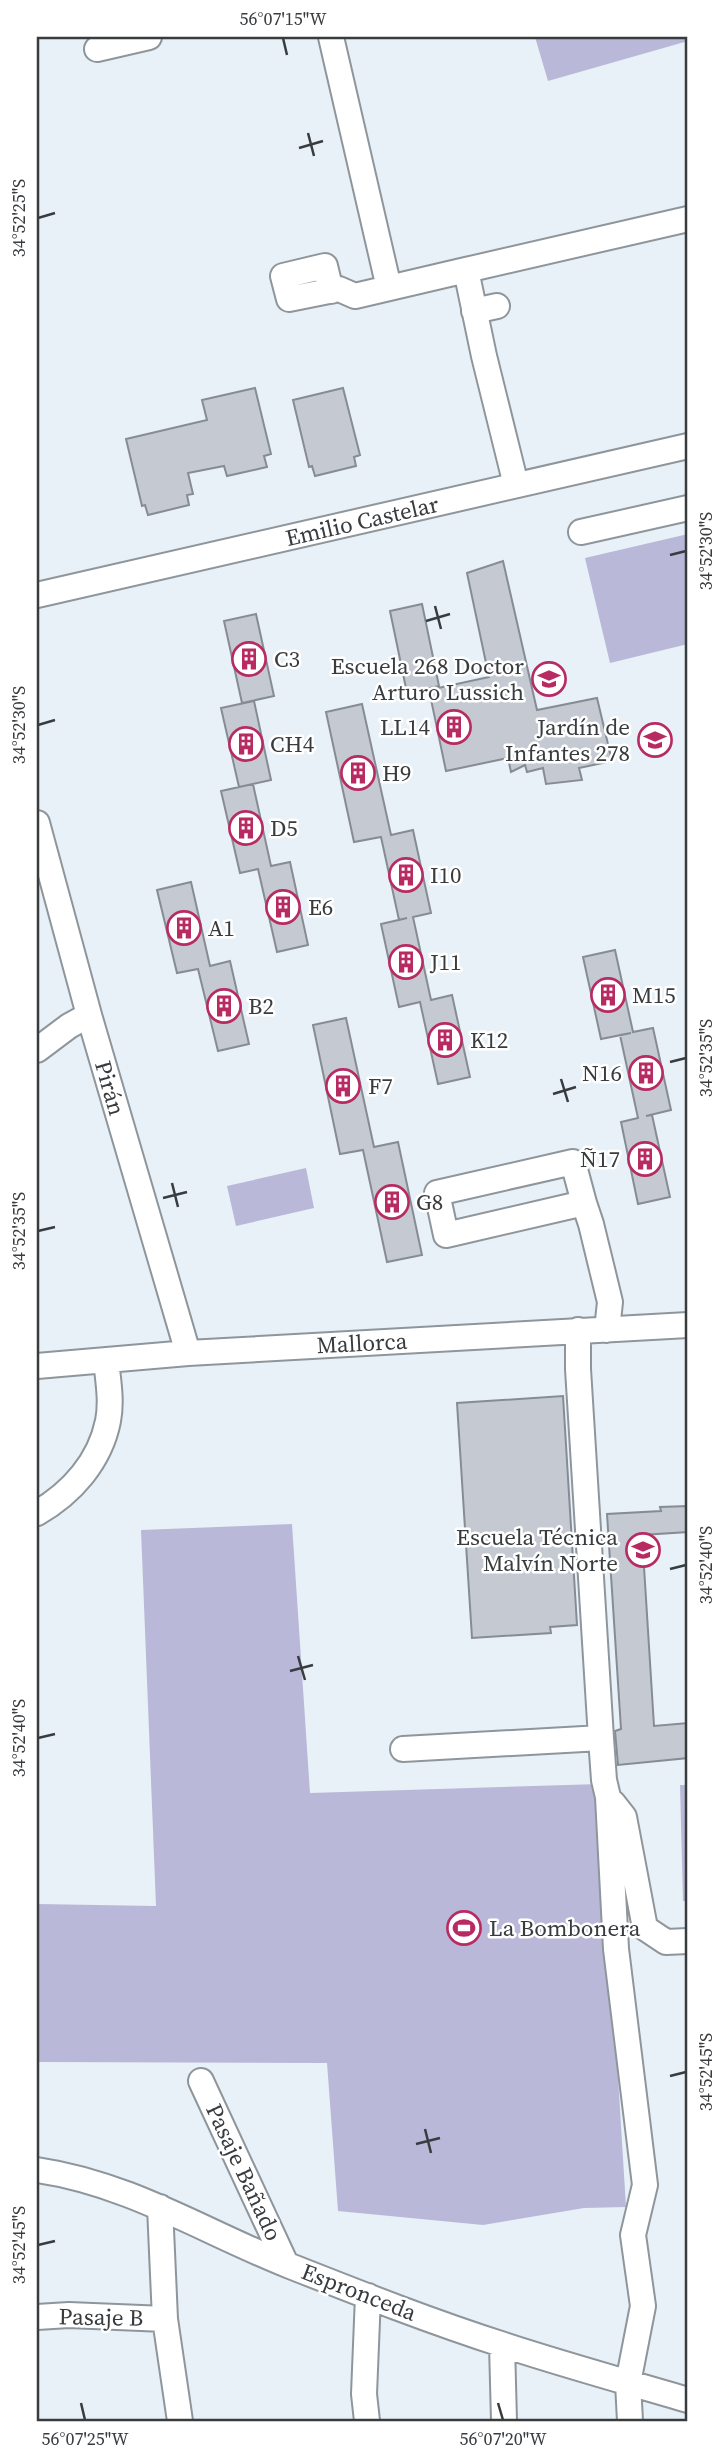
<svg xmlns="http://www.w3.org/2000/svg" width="725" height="2458" font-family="'Source Serif 4',serif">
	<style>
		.green { fill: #b9b8d9 }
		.building { fill: #c5cad2; stroke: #878c94; stroke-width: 2 }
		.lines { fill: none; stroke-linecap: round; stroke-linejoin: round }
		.minor-casing { stroke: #8e969c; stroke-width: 28 }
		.minor { stroke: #fff; stroke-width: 24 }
		.ticks { fill: none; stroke: #393c3f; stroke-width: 2.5 }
		.labels { text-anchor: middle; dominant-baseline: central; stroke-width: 5; stroke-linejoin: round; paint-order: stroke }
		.street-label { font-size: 23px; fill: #393c3f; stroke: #fff }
		.poi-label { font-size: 23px; fill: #393c3f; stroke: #fff; text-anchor: start }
		.neatline { fill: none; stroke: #393c3f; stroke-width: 2.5 }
		.ticks-label { font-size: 18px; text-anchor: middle; fill: #393c3f }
	</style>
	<rect width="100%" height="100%" fill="#e8f1f7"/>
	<path class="green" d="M535 37H688V41L548 81Z
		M688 534V644L610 663 585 558Z
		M306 1168 314 1208 236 1226 227 1186Z
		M292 1524 310 1793 600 1784 626 2207 584 2208 483 2225 338 2211 327 2063 37 2062V1904L156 1906 141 1530Z
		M680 1785H688V1901H683Z"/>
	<path class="building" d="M255 388 271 454 264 456 267 467 227 476 224 466 188 473 193 494 187 495 189 505 148 515 145 505 142 506 126 439 207 420 202 400Z
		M343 388 360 455 354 457 356 466 315 476 312 466 309 467 293 400Z
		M503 561 537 710 597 698 612 761 579 768 582 780 546 784 543 768 527 772 525 765 511 772 508 758 446 771 429 690 489 677 467 573Z
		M422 604 439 686 407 693 390 611Z
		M256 614 274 696 242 703 224 621Z
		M254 701 271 780 239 787 221 708Z
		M362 704 391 835 413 830 431 913 413 917 431 1000 452 995 470 1077 438 1084 420 1002 399 1007 381 924 407 918 399 920 381 837 354 842 326 712Z
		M253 784 271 866 290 862 308 945 277 952 258 869 240 873 221 791Z
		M191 882 210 966 230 961 249 1044 218 1051 198 969 177 973 157 890Z
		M615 950 633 1032 653 1028 671 1110 646 1116 652 1115 670 1197 638 1204 621 1122 638 1118 620 1035 631 1033 601 1039 583 957Z
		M346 1018 374 1147 398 1142 422 1255 387 1262 363 1150 340 1154 313 1025Z
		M563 1396 577 1625 550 1627 551 1633 472 1638 457 1403Z
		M688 1506V1532L642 1535 654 1726 688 1723V1758L618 1765 615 1731 621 1729 607 1514 661 1511 660 1507Z"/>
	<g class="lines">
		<g class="minor-casing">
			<path id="minor" d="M331 37 389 288
				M97 49 149 37
				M466 270 688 219
				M331 291 325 266 283 276 289 299 339 289 355 296 466 270 484 356 516 485
				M474 311 497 306
				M581 532 688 508
				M37 595 688 446
				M37 823 89 1015 188 1353
				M37 1050 69 1026 89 1015
				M584 1203 573 1162 437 1193 446 1235 584 1203 591 1224 610 1302 607 1330
				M578 1330V1369L601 1738 604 1780 608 1797 616 1949 645 2185 633 2235 643 2306 628 2383 630 2421
				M37 1366 188 1353 688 1325
				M37 1513C72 1493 100 1461 108 1421 112 1401 108 1380 106 1360
				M403 1749 601 1738
				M613 1803 624 1817 645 1928 666 1942 688 1941
				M201 2081 286 2264
				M37 2170C131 2184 204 2232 290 2266 361 2294 432 2322 504 2345 565 2365 627 2382 688 2400
				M160 2207 165 2319 180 2421
				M37 2317 69 2315 165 2319
				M502 2345 504 2421
				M367 2421 364 2394 368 2296"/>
		</g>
		<use href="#minor" class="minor"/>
	</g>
	<path class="ticks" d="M283 38 287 55M308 133 314 156M299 148 323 141M38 218 55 213M670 555 686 551M435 606 441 629M426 621 450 614M38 725 55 720M670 1062 686 1058M561 1079 568 1102M553 1094 576 1087M172 1183 178 1207M163 1198 187 1192M38 1231 55 1227M670 1569 686 1565M298 1656 305 1680M290 1671 313 1665M38 1738 55 1734M670 2076 686 2072M425 2129 431 2153M416 2144 440 2138M38 2245 55 2241M81 2403 85 2420M498 2403 503 2420"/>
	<defs>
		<g id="building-ring" transform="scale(1.75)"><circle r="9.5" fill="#fff" stroke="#b82b62" stroke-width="1.5"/><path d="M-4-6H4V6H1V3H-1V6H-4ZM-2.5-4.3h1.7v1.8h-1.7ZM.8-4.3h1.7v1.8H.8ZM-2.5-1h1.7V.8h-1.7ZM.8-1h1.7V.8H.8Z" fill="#b82b62"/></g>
		<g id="school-ring" transform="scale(1.75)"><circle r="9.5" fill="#fff" stroke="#b82b62" stroke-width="1.5"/><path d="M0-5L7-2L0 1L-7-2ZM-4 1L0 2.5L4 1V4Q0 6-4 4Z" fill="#b82b62"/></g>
		<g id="stadium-ring" transform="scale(1.75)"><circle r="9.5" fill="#fff" stroke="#b82b62" stroke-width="1.5"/><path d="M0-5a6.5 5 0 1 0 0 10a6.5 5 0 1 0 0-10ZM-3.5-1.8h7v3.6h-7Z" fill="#b82b62"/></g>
	</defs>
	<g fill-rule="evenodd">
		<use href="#building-ring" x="249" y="659"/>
		<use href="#school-ring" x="549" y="679"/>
		<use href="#building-ring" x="454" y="727"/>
		<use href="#school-ring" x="655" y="740"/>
		<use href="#building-ring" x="246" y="744"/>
		<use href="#building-ring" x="358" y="773"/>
		<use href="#building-ring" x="246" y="828"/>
		<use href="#building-ring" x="406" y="875"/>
		<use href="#building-ring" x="283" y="907"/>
		<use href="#building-ring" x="184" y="928"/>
		<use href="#building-ring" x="406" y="962"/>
		<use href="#building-ring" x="608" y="995"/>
		<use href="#building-ring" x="224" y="1006"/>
		<use href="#building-ring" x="445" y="1040"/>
		<use href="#building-ring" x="646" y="1073"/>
		<use href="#building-ring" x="343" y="1086"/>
		<use href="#building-ring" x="645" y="1159"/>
		<use href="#building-ring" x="392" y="1202"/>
		<use href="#school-ring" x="643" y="1550"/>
		<use href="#stadium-ring" x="464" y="1928"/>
	</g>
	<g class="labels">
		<g class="street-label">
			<text transform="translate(362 521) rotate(-13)">Emilio Castelar</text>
			<text transform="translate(110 1088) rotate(74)">Pirán</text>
			<text transform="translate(362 1343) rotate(-3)">Mallorca</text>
			<text transform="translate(244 2172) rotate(65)">Pasaje Bañado</text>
			<text transform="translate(359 2292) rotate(21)">Espronceda</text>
			<text transform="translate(101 2317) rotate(1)">Pasaje B</text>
		</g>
		<g class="poi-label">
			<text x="274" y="659">C3</text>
			<text x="524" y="666" text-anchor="end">Escuela 268 Doctor<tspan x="524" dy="26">Arturo Lussich</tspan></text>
			<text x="430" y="727" text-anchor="end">LL14</text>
			<text x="630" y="727" text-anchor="end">Jardín de<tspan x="630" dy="26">Infantes 278</tspan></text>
			<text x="270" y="744">CH4</text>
			<text x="382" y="773">H9</text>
			<text x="270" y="828">D5</text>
			<text x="430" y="875">I10</text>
			<text x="308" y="907">E6</text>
			<text x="208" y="928">A1</text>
			<text x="430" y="962">J11</text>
			<text x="632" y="995">M15</text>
			<text x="248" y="1006">B2</text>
			<text x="470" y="1040">K12</text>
			<text x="622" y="1073" text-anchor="end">N16</text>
			<text x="368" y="1086">F7</text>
			<text x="620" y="1159" text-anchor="end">Ñ17</text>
			<text x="416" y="1202">G8</text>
			<text x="618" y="1537" text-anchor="end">Escuela Técnica<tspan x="618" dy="26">Malvín Norte</tspan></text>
			<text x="489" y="1928">La Bombonera</text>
		</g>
	</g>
	<rect width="725" height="2458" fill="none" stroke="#ffffff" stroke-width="77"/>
	<rect x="38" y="38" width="648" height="2382" class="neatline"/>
	<g class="ticks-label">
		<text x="283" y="25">56°07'15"W</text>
		<text transform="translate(19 218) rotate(-90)" y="6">34°52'25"S</text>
		<text transform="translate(706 551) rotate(-90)" y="6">34°52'30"S</text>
		<text transform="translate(19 725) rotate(-90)" y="6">34°52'30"S</text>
		<text transform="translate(706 1058) rotate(-90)" y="6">34°52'35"S</text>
		<text transform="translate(19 1231) rotate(-90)" y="6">34°52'35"S</text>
		<text transform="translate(706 1565) rotate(-90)" y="6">34°52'40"S</text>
		<text transform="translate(19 1738) rotate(-90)" y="6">34°52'40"S</text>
		<text transform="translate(706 2072) rotate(-90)" y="6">34°52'45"S</text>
		<text transform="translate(19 2245) rotate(-90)" y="6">34°52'45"S</text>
		<text x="85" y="2445">56°07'25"W</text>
		<text x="503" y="2445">56°07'20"W</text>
	</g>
</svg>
